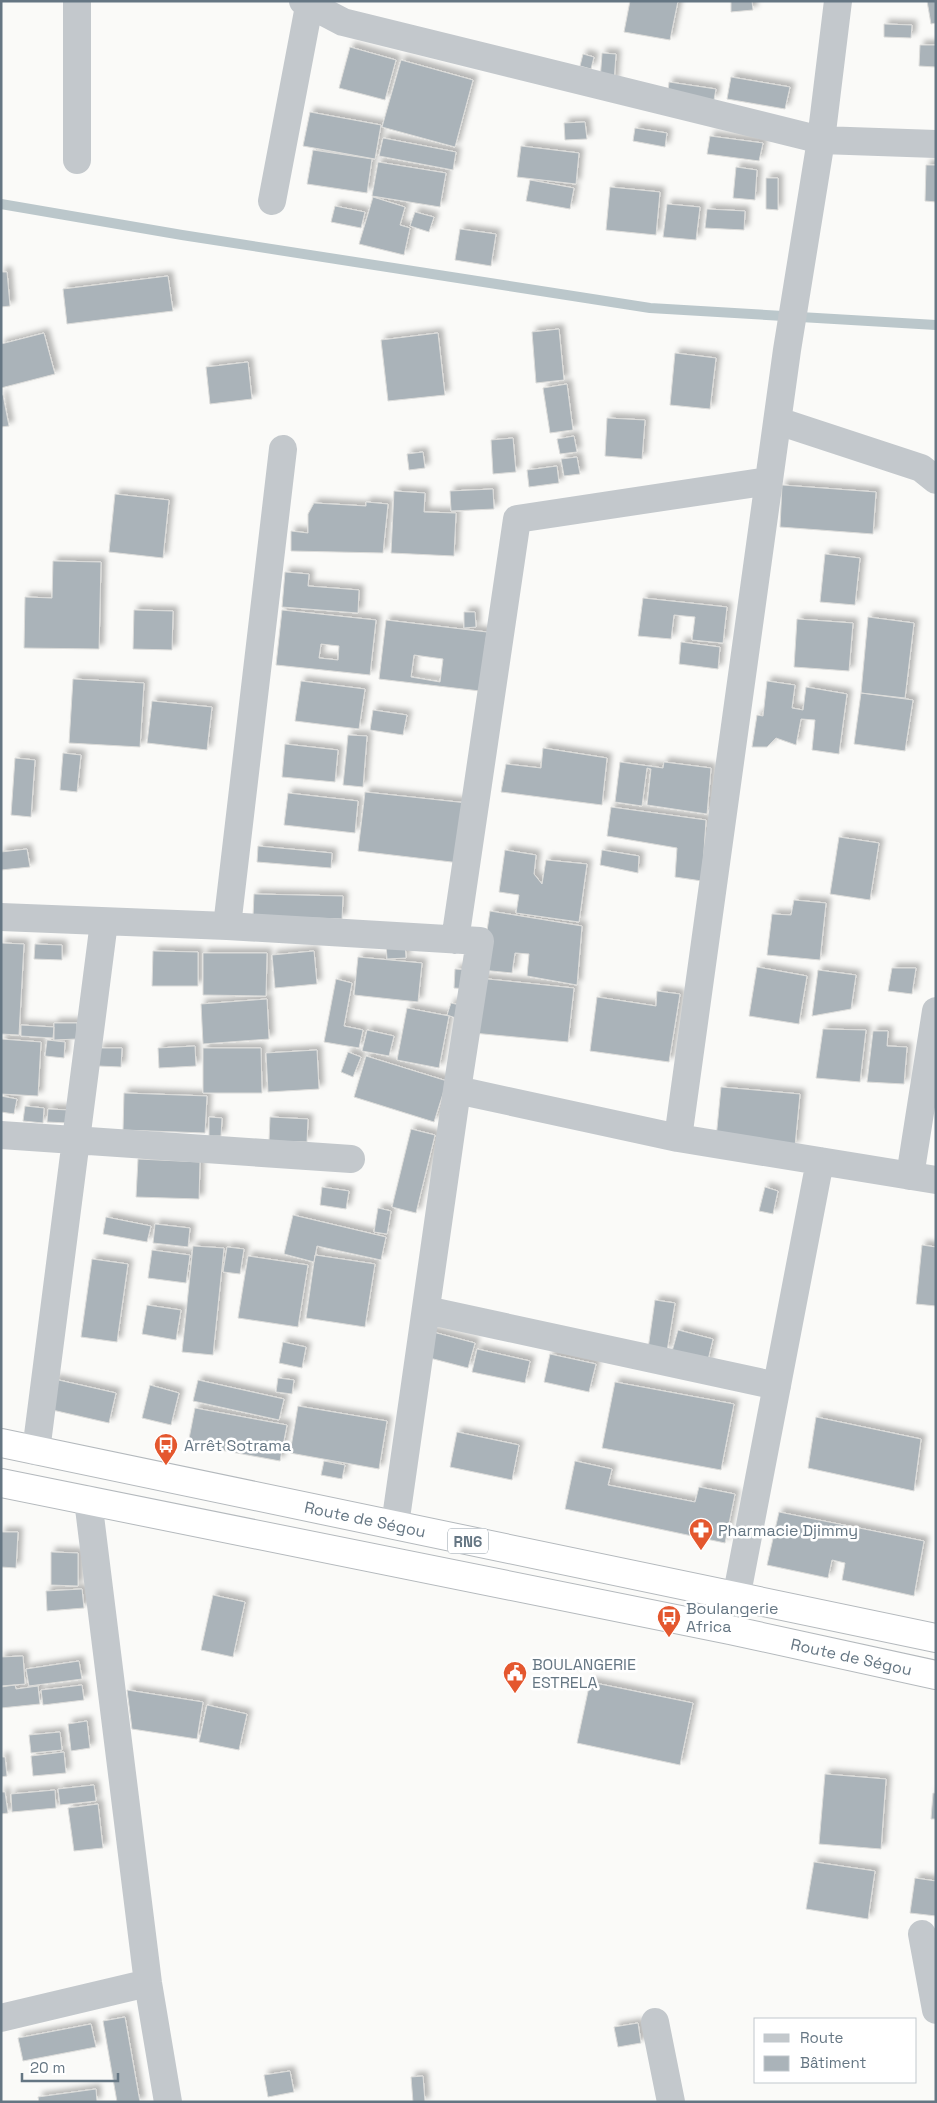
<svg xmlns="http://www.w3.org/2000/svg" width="937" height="2103" font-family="'Space Grotesk',sans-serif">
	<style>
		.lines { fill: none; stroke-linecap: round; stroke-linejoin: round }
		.stream { stroke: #bbc7cb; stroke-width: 10 }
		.building { fill: #aab3b9; stroke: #dcdcda; fill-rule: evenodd; filter: url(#shadow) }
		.highway-casing { stroke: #b4b9bd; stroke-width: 30 }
		.minor { stroke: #c3c8cc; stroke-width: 28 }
		.highway { stroke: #fff; stroke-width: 28 }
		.labels { text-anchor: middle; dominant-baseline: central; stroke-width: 5; stroke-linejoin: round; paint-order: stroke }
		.shield { fill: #fff; stroke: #939fa8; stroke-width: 1 }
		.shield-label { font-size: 15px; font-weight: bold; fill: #657683 }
		.poi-label { font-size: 16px; fill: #657683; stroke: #fff; text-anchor: start }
		.street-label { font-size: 16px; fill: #657683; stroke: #fff }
	</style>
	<defs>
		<filter id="shadow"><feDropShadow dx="4.5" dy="-4.5" stdDeviation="2.5" flood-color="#0004"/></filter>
	</defs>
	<rect width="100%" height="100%" fill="#fafaf8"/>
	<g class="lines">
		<path class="stream" d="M1 204 182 235 650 308 936 325"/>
	</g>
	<path class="building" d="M630 1H678L670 40 624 32Z
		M731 1H752L753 10 731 12Z
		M927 1H936V23L931 24Z
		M884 24 912 25 911 38 884 37Z
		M920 45H936V67L919 66Z
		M350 47 396 60 385 100 339 88Z
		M602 53 616 54 614 82 600 81Z
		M583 54 594 57 591 69 580 66Z
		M401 60 473 80 455 147 382 127Z
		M731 77 790 87 785 109 727 99Z
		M669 82 716 89 714 100 668 92Z
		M310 112 381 125 375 159 303 146Z
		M585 122 587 139 565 140 564 123Z
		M635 128 667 133 665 147 633 141Z
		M710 136 763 143 759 161 707 154Z
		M383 138 456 152 453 170 379 156Z
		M521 146 579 153 576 184 517 177Z
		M313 150 372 159 367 193 307 184Z
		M378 162 446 173 440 207 372 196Z
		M926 165H936V202L925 201Z
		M736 167 757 170 755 200 733 198Z
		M766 178H778V210L766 209Z
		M530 180 574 188 570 209 526 201Z
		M610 187 660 192 656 235 606 230Z
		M373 197 405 207 400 225 410 228 404 255 359 244Z
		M667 204 700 207 696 240 663 237Z
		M335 206 365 212 361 228 331 222Z
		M707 209 745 211 744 230 705 228Z
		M415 212 434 217 429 232 410 226Z
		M460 229 496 234 491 266 455 260Z
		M1 272H7L10 306 1 307Z
		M168 276 173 311 67 324 63 289Z
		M559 329 564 380 536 383 532 332Z
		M44 333 55 374 1 388V344Z
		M438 333 445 395 388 401 381 340Z
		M675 353 716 358 710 409 670 405Z
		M248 362 252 399 210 404 206 367Z
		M567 384 573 430 550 433 543 388Z
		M1 395H3L9 426 1 427Z
		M607 418 645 420 642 459 605 456Z
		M574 436 577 452 560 454 557 439Z
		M513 438 516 472 493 474 491 440Z
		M423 452 425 468 409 470 407 454Z
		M577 457 580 474 564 476 561 459Z
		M557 466 559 483 529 487 527 470Z
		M782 485 876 492 873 534 780 527Z
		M493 489 494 509 451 511 450 491Z
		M394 491 425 493 424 512 456 513 454 556 391 553Z
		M115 494 169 500 163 558 109 552Z
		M366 502 388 504 383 553 291 551V531L308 533V514L314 503 366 506Z
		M825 554 860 558 855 605 820 602Z
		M53 561 101 562 99 649 24 648 25 597 52 598Z
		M285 572 309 574 308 586 359 590 358 613 282 607Z
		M643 598 727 607 723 643 692 640 695 617 674 615 671 639 638 636Z
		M134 610 173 611 172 650 133 649Z
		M282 610 376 620 370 675 276 665ZM321 644 339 646 338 660 319 658Z
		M464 612H475L476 627 464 628Z
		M868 617 914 623 905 698 861 693Z
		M797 619 853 623 849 671 794 667Z
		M386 620 487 632 480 691 379 679ZM414 655 443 659 440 682 411 677Z
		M681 642 720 647 718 669 679 664Z
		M73 679 144 683 140 747 69 743Z
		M301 681 365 689 359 729 295 721Z
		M767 681 795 685 792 708 803 710 806 687 847 694 839 754 812 750 815 720 801 719 796 745 776 738 767 747H752L757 715 763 716Z
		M861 693 913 700 905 751 854 744Z
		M152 701 212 707 207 750 147 743Z
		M373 710 407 715 403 735 370 730Z
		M348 735 367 736 363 787 343 785Z
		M285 744 338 750 335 782 282 777Z
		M543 748 607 758 602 805 501 792 506 764 541 768Z
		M63 753 81 755 77 792 60 790Z
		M15 758 35 760 31 817 11 815Z
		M620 762 663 768 664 762 711 768 707 814 647 805 651 769 647 768 642 806 615 802Z
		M365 792 467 803 460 863 358 851Z
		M288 793 358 801 355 833 284 825Z
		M611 807 706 820 702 881 675 877 677 848 607 836Z
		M839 837 879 843 870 900 830 894Z
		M258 846 332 853 331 868 257 862Z
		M27 849 30 867 1 870V852Z
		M505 850 536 855 534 874 542 884 546 860 587 864 579 922 516 913 519 895 499 892Z
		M602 850 639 856 638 873 600 865Z
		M254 894 343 896 342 919 253 916Z
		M794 900 826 903 820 960 767 955 772 914 791 915Z
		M490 911 582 926 577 985 527 976 529 954 515 953 512 973 481 970Z
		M1 943 24 944 19 1035 1 1034Z
		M405 943 406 958 387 959 386 944Z
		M35 944 62 945V960L34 959Z
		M153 951 198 952V986H152Z
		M314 951 317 984 275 988 272 955Z
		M203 953H267L266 996 203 995Z
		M358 957 422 963 418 1002 354 995Z
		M757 967 807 976 799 1024 749 1016Z
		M892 968H916L912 994 888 991Z
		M455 969 470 970 469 989 454 988Z
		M818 970 856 975 851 1009 812 1016Z
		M478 978 574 988 568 1042 473 1033Z
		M336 979 352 983 344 1026 363 1030 359 1048 324 1042Z
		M657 991 680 994 669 1062 590 1051 597 997 656 1006Z
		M267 999 269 1039 203 1044 201 1004Z
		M451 1003 460 1005 456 1018 447 1015Z
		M407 1008 449 1016 439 1068 397 1060Z
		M54 1023H77V1039L54 1040Z
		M21 1025 54 1027 53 1038 21 1036Z
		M823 1029 866 1030 860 1082 816 1078Z
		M367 1030 394 1036 389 1056 362 1051Z
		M873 1031H888L887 1046 907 1047 904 1084 867 1082Z
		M1 1039 41 1042 38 1096 1 1094Z
		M47 1040 65 1042 64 1058 45 1056Z
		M195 1046 196 1066 159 1068 158 1048Z
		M99 1048H122L121 1067 98 1066Z
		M203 1048H261L262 1093H203Z
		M317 1050 319 1089 268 1092 266 1053Z
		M348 1052 361 1057 353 1077 341 1072Z
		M366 1056 447 1081 434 1122 354 1097Z
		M721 1087 800 1094 795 1146 716 1139Z
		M124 1093 207 1096 205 1133 123 1130Z
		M1 1096 17 1099 14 1114 1 1112Z
		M25 1106 44 1108 43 1123 23 1121Z
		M48 1109 69 1110 68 1123 47 1122Z
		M209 1117 222 1118 221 1136H209Z
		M270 1117 308 1119 307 1142 269 1141Z
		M411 1129 435 1135 416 1213 392 1207Z
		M138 1159 200 1162 199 1199 136 1197Z
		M322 1187 349 1191 346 1209 320 1205Z
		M765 1187 778 1191 773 1214 759 1211Z
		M378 1208 391 1211 387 1234 374 1232Z
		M293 1215 386 1237 381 1260 317 1246 314 1262 284 1254Z
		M106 1217 151 1226 147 1242 103 1234Z
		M155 1224 190 1228 188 1247 153 1243Z
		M922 1245 936 1247V1306L916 1304Z
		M193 1246 224 1248 213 1355 182 1352Z
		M227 1247 244 1249 240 1274 223 1272Z
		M152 1250 190 1255 186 1283 148 1278Z
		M315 1255 375 1264 365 1327 306 1318Z
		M248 1256 308 1265 298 1327 238 1318Z
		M92 1259 128 1264 117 1342 81 1337Z
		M655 1300 675 1303 667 1351 648 1349Z
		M147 1305 181 1310 176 1340 142 1334Z
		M678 1330 713 1339 707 1364 671 1355Z
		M429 1331 475 1343 468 1368 422 1356Z
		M283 1342 306 1347 302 1368 279 1363Z
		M477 1349 530 1361 525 1383 472 1372Z
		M550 1354 596 1364 589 1392 544 1382Z
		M278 1378 294 1380 292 1394 276 1392Z
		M54 1379 116 1393 109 1423 48 1409Z
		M198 1380 284 1399 279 1420 193 1401Z
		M615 1382 734 1404 721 1470 602 1448Z
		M150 1385 179 1393 171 1425 142 1418Z
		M298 1406 387 1421 379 1469 290 1453Z
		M195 1408 287 1425 280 1461 188 1444Z
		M816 1417 921 1439 914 1491 808 1468Z
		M457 1432 519 1445 512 1480 450 1467Z
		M324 1461 345 1465 342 1479 321 1475Z
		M575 1461 612 1469 608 1485 695 1502 699 1487 735 1494 725 1543 565 1509Z
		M779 1512 924 1541 914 1596 842 1580 845 1563 832 1560 828 1578 767 1565Z
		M1 1532H18L16 1568 1 1567Z
		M51 1552 78 1553V1586L51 1585Z
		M82 1589 84 1608 47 1611 46 1591Z
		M213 1595 245 1602 233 1657 201 1650Z
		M23 1656 25 1684 1 1686V1657Z
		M79 1661 82 1679 29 1686 26 1669Z
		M590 1682 693 1703 680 1765 577 1743Z
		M15 1685 16 1689 38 1686 40 1704 1 1708V1687Z
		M82 1685 84 1700 43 1705 41 1690Z
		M127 1690 203 1702 197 1739 132 1729Z
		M207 1705 247 1714 239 1750 199 1742Z
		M87 1721 90 1748 71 1751 68 1724Z
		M60 1732 62 1750 31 1753 29 1735Z
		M64 1752 66 1773 33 1776 31 1756Z
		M1 1757H5L7 1776 1 1777Z
		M825 1774 886 1779 881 1849 819 1844Z
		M94 1785 96 1801 60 1805 58 1789Z
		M55 1790 56 1808 12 1812 11 1794Z
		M1 1792H5L8 1813 1 1814Z
		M933 1793H936V1819H931Z
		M98 1804 103 1848 74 1851 68 1808Z
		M814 1862 875 1871 868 1919 806 1909Z
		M915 1878 936 1881V1916L910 1913Z
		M125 2017 140 2102H117L103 2021Z
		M638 2023 641 2043 618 2047 614 2027Z
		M91 2024 96 2047 23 2061 18 2038Z
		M290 2071 294 2092 268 2097 264 2075Z
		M423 2076 425 2102H413L411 2077Z
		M96 2089 97 2102H39L38 2097Z"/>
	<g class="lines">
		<g class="highway-casing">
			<g id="highway">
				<path id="s1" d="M1 1443 936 1638"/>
				<path id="s2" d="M1 1483 730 1630 936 1675"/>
			</g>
		</g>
		<path class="minor" d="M303 1 343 22 821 140 936 144
			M77 160V1
			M272 201 310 1
			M778 421 921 468 936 480
			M1 917 227 926 480 941 457 1090 678 1138 936 1180
			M227 926 283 449
			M455 940 517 519 769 481
			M1 1135 351 1159
			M678 1138 787 350 821 140 838 1
			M910 1176 936 1011
			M426 1310 777 1386
			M36 1451 104 922
			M88 1500 148 1983 168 2102
			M395 1525 457 1090
			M730 1630 820 1161
			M922 1934 936 2010
			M1 2018 148 1983
			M655 2022 671 2102"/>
		<use href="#highway" class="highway"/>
	</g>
	<defs>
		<g id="bus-pin" transform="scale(1.25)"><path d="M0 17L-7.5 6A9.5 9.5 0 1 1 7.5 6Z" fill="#e4572e" stroke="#fff"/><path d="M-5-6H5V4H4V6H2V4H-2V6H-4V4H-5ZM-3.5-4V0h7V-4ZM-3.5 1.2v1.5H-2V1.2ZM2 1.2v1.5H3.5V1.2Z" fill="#fff"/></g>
		<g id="pharmacy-pin" transform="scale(1.25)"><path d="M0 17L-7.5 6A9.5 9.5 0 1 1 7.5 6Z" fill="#e4572e" stroke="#fff"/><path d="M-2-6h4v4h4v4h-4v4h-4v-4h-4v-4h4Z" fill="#fff"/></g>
		<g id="civic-pin" transform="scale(1.25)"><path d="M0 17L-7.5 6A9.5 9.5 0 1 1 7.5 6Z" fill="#e4572e" stroke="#fff"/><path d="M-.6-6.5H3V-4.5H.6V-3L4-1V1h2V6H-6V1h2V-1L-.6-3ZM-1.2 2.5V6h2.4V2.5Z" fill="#fff"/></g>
	</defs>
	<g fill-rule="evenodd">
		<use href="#bus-pin" x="166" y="1445"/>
		<use href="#pharmacy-pin" x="701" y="1530"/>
		<use href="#bus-pin" x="669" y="1617"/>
		<use href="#civic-pin" x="515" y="1673"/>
	</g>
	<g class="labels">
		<rect class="shield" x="448" y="1528.5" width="40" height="25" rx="4"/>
		<g class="shield-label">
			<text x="468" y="1541">RN6</text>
		</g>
		<g class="poi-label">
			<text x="184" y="1445">Arrêt Sotrama</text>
			<text x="718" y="1530">Pharmacie Djimmy</text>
			<text x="686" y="1608">Boulangerie<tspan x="686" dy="18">Africa</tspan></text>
			<text x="532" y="1664">BOULANGERIE<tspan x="532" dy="18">ESTRELA</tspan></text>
		</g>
		<g class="street-label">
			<text stroke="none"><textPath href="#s1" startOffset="372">Route de Ségou</textPath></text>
			<text stroke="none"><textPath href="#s2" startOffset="868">Route de Ségou</textPath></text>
		</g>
	</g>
	<rect width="937" height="2103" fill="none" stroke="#657683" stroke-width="5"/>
	<rect x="754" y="2018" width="162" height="65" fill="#ffffff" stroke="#c1c8cd"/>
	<rect x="764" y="2034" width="25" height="8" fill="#c3c8cc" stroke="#c1c8cd"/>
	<text x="800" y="2043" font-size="15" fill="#657683">Route</text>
	<rect x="764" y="2056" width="25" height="15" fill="#aab3b9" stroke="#c1c8cd"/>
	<text x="800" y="2068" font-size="15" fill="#657683">Bâtiment</text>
	<path d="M22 2073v8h96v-8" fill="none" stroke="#657683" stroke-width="2.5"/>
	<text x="30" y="2073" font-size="15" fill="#657683" stroke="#ffffff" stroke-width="4" paint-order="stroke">20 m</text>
</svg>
